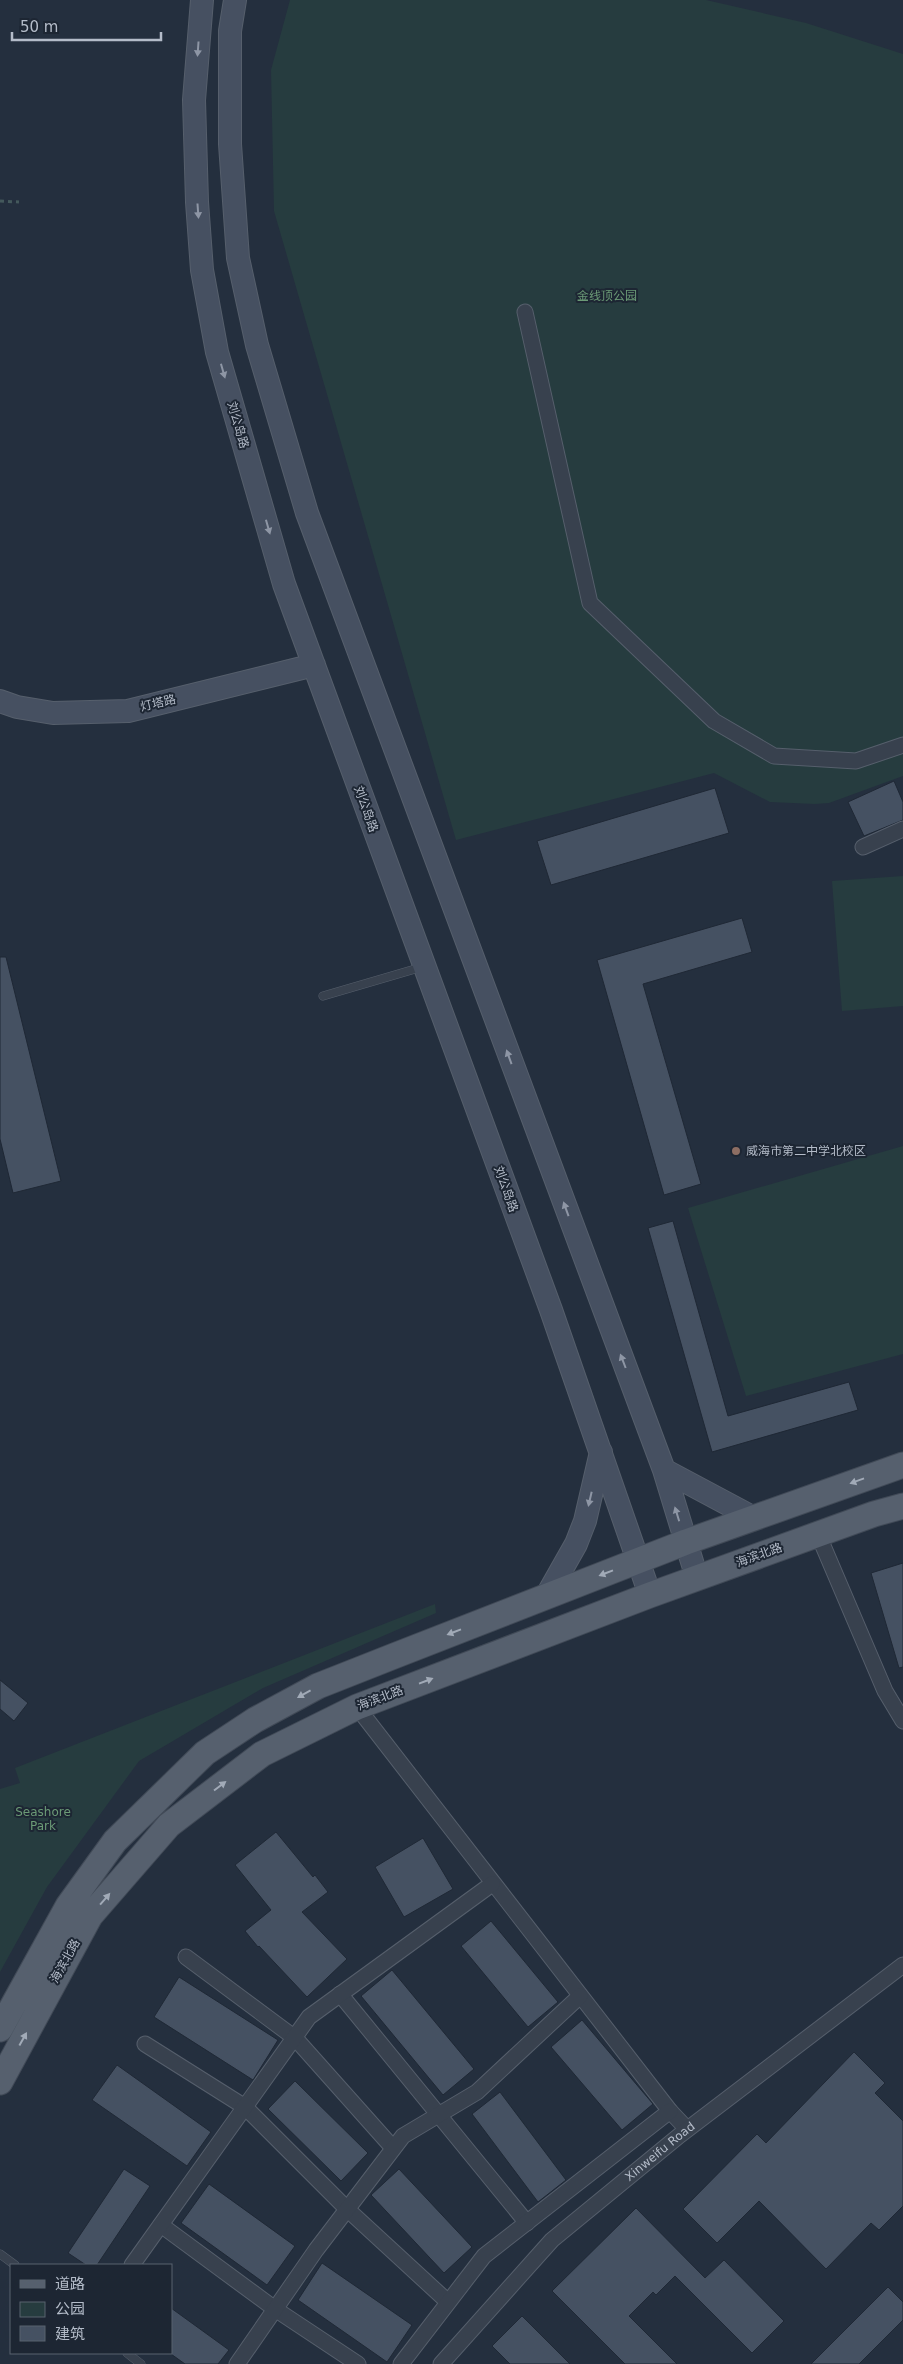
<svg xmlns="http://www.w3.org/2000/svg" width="903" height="2364" font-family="'DejaVu Sans','Noto Sans SC',sans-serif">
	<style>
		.green { fill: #263c3f }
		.building { fill: #455162; stroke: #1f2835 }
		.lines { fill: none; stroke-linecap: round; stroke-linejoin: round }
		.lane-casing { stroke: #565f6c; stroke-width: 9 }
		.street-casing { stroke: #565f6c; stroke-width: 17 }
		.secondary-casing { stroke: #565f6c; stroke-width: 24 }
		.primary-casing { stroke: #414a57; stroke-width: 27 }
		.path { stroke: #44595c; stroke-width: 3; stroke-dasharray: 4 4; stroke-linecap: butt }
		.lane { stroke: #38414e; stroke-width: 8 }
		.street { stroke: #38414e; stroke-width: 15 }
		.secondary { stroke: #465061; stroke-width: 22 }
		.primary { stroke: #56606e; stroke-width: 25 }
		.oneway { fill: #8e96a5 }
		.oneway2 { fill: #a1aab7 }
		.education-dot { fill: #8d6e63; stroke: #1d2633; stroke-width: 2 }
		.labels { text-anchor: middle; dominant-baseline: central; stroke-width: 4; stroke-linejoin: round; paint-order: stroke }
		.park-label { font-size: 12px; fill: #6b9a76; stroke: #1d2633 }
		.street-label { font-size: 12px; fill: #b4bcc9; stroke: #1d2633 }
		.poi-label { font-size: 12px; fill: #b4bcc9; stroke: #1d2633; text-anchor: start }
	</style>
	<rect width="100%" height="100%" fill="#242f3e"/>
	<path class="green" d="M290 0H706L806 23 903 54V776L829 803 815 804 770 802 714 773 456 840 274 211 271 70Z
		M903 876V1006L842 1011 832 881Z
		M903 1146V1354L746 1396 688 1208Z
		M435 1604 436 1613 263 1688 139 1761 47 1887 0 1972V1789L20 1783 15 1768Z"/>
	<path class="building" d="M894 781 903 802V820L864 836 848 802Z
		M715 788 729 833 551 885 537 841Z
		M742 918 752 952 643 984 701 1184 664 1195 597 960Z
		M0 957H6L61 1181 13 1193 0 1139Z
		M673 1221 728 1416 849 1382 858 1410 712 1452 648 1228Z
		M903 1563V1667L899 1668 871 1573Z
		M0 1680 28 1703 14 1721 0 1709Z
		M276 1832 313 1877 315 1875 328 1892 302 1912 347 1959 307 1997 259 1946 258 1947 245 1931 271 1910 235 1865Z
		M423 1838 453 1889 404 1917 375 1867Z
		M491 1921 558 2002 528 2027 461 1946Z
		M392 1970 474 2069 443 2095 361 1996Z
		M179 1977 278 2040 253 2080 154 2017Z
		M582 2020 653 2104 622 2130 551 2047Z
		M854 2052 885 2083 875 2093 903 2121V2206L879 2230 871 2223 826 2269 759 2201 717 2243 683 2209 757 2134 766 2143Z
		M117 2065 211 2132 187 2166 92 2100Z
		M295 2081 368 2153 341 2181 268 2109Z
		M500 2092 566 2180 538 2202 472 2114Z
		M124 2169 150 2186 97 2265H86L68 2253Z
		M399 2169 472 2247 444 2273 371 2195Z
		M209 2184 295 2246 267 2285 181 2223Z
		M636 2208 705 2278 724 2260 784 2321 752 2353 675 2276 656 2295 653 2292 629 2316 677 2364H625L552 2291Z
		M322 2263 412 2325 387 2362 298 2300Z
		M888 2287 903 2302V2320L859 2364H811Z
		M171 2308 229 2350 218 2364H185L171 2354Z
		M522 2316 570 2364H510L492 2346Z"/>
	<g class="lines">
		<g class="lane-casing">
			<path id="lane" d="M323 996 422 967
				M0 2254 15 2265
				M127 2353 141 2364"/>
		</g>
		<g class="street-casing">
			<g id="street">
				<path d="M525 312 590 603 714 721 774 756 856 761 903 745"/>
				<path d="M863 847 903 829"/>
				<path d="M818 1534 885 1691 903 1721"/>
				<path d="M357 1707 670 2111 687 2129"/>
				<path d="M186 1957 295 2038 393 2148"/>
				<path d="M340 1994 527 2223"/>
				<path d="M145 2044 245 2107 347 2209 448 2302"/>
				<path d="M161 2225 275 2309 358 2364"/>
				<path d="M132 2265 309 2017 492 1884"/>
				<path d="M237 2364 316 2250 403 2136 477 2092 580 1996"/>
				<path d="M401 2364 484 2256 670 2111"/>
				<path id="s1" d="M441 2364 552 2240 680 2135 903 1965"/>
			</g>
		</g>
		<g class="secondary-casing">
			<path id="secondary" d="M202 0 194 100 197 202 202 270 217 352 284 584 551 1310 650 1595
				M235 0 230 31V144L238 258 257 345 307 513 664 1470 697 1578
				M0 701 17 707 53 713 128 711 314 665
				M664 1470 754 1518
				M546 1597 576 1544 585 1521 601 1452"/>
		</g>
		<g class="primary-casing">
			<path id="primary" d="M0 2029 68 1906 115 1841 205 1753 255 1720 318 1686 394 1656 686 1542 903 1465
				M0 2082 90 1916 169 1825 262 1754 357 1707 650 1595 874 1514 903 1506"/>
		</g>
		<path class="path" d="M0 201 19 202"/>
		<use href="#lane" class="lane"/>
		<use href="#street" class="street"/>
		<use href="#secondary" class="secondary"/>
		<use href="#primary" class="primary"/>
	</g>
	<defs><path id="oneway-solid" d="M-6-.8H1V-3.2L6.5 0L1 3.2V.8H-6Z" transform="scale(1.25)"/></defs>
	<g class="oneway">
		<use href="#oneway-solid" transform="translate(198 49) rotate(94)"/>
		<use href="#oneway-solid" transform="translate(198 211) rotate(86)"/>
		<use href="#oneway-solid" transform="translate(223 371) rotate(74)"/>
		<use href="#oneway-solid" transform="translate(268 527) rotate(74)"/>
		<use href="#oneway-solid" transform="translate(509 1057) rotate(-110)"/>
		<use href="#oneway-solid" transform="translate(566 1209) rotate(-110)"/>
		<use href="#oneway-solid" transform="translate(623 1361) rotate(-111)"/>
		<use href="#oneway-solid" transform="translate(590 1499) rotate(103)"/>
		<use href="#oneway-solid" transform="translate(677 1514) rotate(-107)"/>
	</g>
	<g class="oneway2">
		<use href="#oneway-solid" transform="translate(857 1481) rotate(160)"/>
		<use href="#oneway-solid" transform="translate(606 1573) rotate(159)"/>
		<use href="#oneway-solid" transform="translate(454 1632) rotate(159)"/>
		<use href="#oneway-solid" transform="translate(426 1681) rotate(-21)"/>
		<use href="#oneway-solid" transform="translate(304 1694) rotate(151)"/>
		<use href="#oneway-solid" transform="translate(220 1786) rotate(-37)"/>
		<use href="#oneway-solid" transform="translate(105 1899) rotate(-49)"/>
		<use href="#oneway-solid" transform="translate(23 2039) rotate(-61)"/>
	</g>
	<circle class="education-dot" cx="736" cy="1151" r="5"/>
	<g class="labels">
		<g class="park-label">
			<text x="607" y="296">金线顶公园</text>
			<text x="43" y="1812">Seashore<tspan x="43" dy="14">Park</tspan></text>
		</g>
		<g class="street-label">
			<text transform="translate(238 425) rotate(74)">刘公岛路</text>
			<text transform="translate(158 703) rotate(-13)">灯塔路</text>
			<text transform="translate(366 809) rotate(70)">刘公岛路</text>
			<text transform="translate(506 1189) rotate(70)">刘公岛路</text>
			<text transform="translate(759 1555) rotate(-20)">海滨北路</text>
			<text transform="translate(380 1698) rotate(-21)">海滨北路</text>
			<text transform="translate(65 1961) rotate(-61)">海滨北路</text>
			<text stroke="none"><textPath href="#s1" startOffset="306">Xinweifu Road</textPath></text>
		</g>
		<g class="poi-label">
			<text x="746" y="1151">威海市第二中学北校区</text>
		</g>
	</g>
	<rect x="10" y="2264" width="162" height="90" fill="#1d2633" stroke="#59626f"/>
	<rect x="20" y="2280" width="25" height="8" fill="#56606e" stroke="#59626f"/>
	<text x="55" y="2289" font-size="15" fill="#b4bcc9">道路</text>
	<rect x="20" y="2302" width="25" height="15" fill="#263c3f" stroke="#59626f"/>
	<text x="55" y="2314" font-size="15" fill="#b4bcc9">公园</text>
	<rect x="20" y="2326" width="25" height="15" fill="#455162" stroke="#59626f"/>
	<text x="55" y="2339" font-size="15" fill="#b4bcc9">建筑</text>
	<path d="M12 32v8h149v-8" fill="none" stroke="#b4bcc9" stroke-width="2.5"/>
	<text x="20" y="32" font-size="15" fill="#b4bcc9" stroke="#1d2633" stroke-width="4" paint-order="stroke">50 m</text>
</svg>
